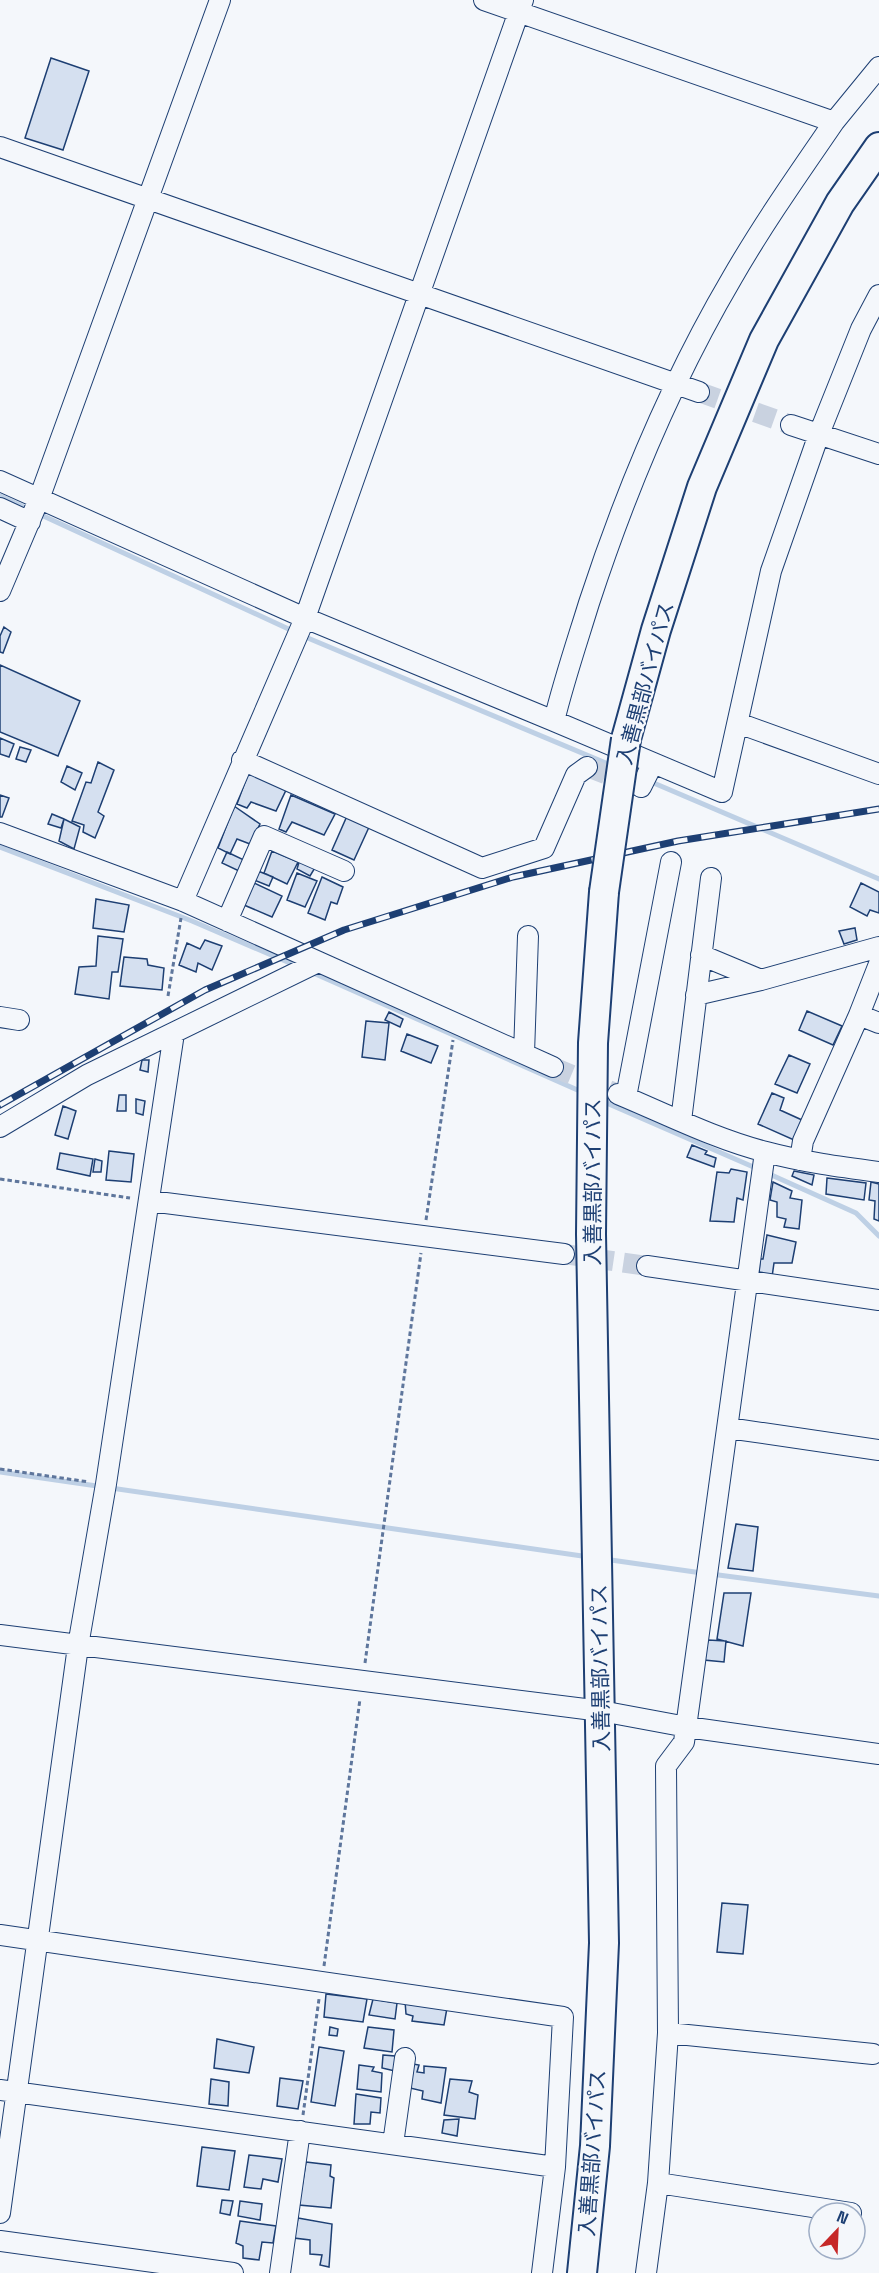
<svg xmlns="http://www.w3.org/2000/svg" width="879" height="2273" font-family="'Space Grotesk','Noto Sans JP',sans-serif">
	<style>
		.lines { fill: none; stroke-linecap: round; stroke-linejoin: round }
		.stream { stroke: #bed0e5; stroke-width: 5 }
		.building { fill: #d5e0f0; stroke: #1d3f73; stroke-width: 1.5 }
		.minor-tunnel { stroke: #c9d2e0; stroke-width: 20; stroke-dasharray: 20 10; stroke-linecap: butt }
		.minor-casing { stroke: #1d3f73; stroke-width: 22 }
		.highway-casing { stroke: #1d3f73; stroke-width: 32 }
		.path { stroke: #5e769c; stroke-width: 3; stroke-dasharray: 4.5 3; stroke-linecap: butt }
		.minor { stroke: #f4f7fb; stroke-width: 20 }
		.highway { stroke: #f4f7fb; stroke-width: 28 }
		.rail-casing { stroke: #1d3f73; stroke-width: 7 }
		.rail { stroke: #f4f7fb; stroke-width: 4.5; stroke-dasharray: 14; stroke-linecap: butt }
		.highway-bridge-casing { stroke: #1d3f73; stroke-width: 32; stroke-linecap: butt }
		.highway-bridge { stroke: #f4f7fb; stroke-width: 28 }
		.labels { text-anchor: middle; dominant-baseline: central; stroke-width: 4.5; stroke-linejoin: round; paint-order: stroke }
		.street-label { font-size: 21px; fill: #1d3f73; stroke: #f4f7fb }
	</style>
	<rect width="100%" height="100%" fill="#f4f7fb"/>
	<g class="lines">
		<path class="stream" d="M0 496 295 632
			M303 636 613 766
			M649 781 879 879
			M0 847 192 921 297 966
			M311 972 582 1092
			M602 1101 758 1169
			M767 1173 856 1213 879 1236
			M0 1472 589 1557
			M604 1559 702 1573
			M711 1574 879 1596"/>
	</g>
	<path class="building" d="M51 58 89 71 63 150 25 138Z
		M4 627 11 632 3 653 0 652V636Z
		M0 665 80 701 58 756 0 732Z
		M0 738 14 744 9 757 0 754Z
		M20 747 31 750 26 762 16 759Z
		M98 762 114 770 98 812 104 816 95 838 83 832 84 825 72 821 86 782 91 783Z
		M67 766 82 773 75 790 61 782Z
		M249 771 287 788 276 811 251 802 247 808 237 804Z
		M0 795 9 798 2 817H0Z
		M291 795 335 814 324 835 292 822 286 832 279 829Z
		M234 806 260 824 250 844 237 839 230 854 218 848Z
		M52 814 64 819 61 828 48 824Z
		M347 816 370 825 354 860 332 850Z
		M64 819 80 827 74 849 59 841Z
		M272 851 298 862 287 884 264 873Z
		M227 852 244 860 239 871 222 863Z
		M300 859 316 866 310 876 297 869Z
		M258 871 273 877 269 886 254 880Z
		M297 873 317 881 305 907 287 900Z
		M322 877 343 887 337 904 331 902 325 920 308 913Z
		M254 883 282 896 272 917 244 905Z
		M861 883 879 892V913L870 910 867 916 850 907Z
		M96 899 129 905 124 932 93 928Z
		M855 928 857 940 844 944 839 931Z
		M98 936 123 939 118 972H112L109 999 75 994 79 967 96 966Z
		M205 940 222 946 212 970 198 963 196 972 179 965 187 943 200 949Z
		M124 957 147 959 148 965 164 968 162 990 120 986Z
		M807 1011 842 1026 833 1045 799 1030Z
		M389 1012 403 1019 400 1027 385 1020Z
		M366 1021 389 1023 385 1060 362 1057Z
		M407 1034 438 1046 431 1063 401 1051Z
		M789 1055 810 1064 797 1093 775 1084Z
		M142 1060H149L148 1072 140 1070Z
		M772 1093 784 1098 780 1110 802 1120 794 1140 758 1124Z
		M119 1095H126V1111H117Z
		M136 1099 145 1101 143 1115 136 1113Z
		M63 1106 76 1111 68 1139 55 1135Z
		M692 1145 707 1151 705 1154 716 1158 714 1167 687 1157Z
		M109 1151 134 1154 131 1182 106 1180Z
		M60 1153 93 1159 90 1176 57 1169Z
		M95 1159 102 1161 101 1172H93Z
		M731 1169 747 1172 743 1200 737 1198 734 1222 710 1221 717 1172 729 1173Z
		M794 1171 814 1175 812 1185 792 1176Z
		M827 1178 866 1183 864 1200 826 1194Z
		M773 1182 792 1191 790 1198 802 1200 799 1229 784 1227 786 1219 777 1217V1202L770 1200Z
		M871 1182 879 1184V1221L874 1219 875 1201 869 1200Z
		M767 1235 796 1242 792 1263H774L772 1277 759 1275 760 1259H763Z
		M736 1524 758 1527 753 1571 728 1568Z
		M724 1593H751L743 1646 717 1639Z
		M708 1640 726 1641 724 1662 704 1660Z
		M722 1903 748 1905 743 1954 717 1952Z
		M326 1994 367 1999 363 2022 324 2017Z
		M373 1999 397 2003 395 2019 369 2015Z
		M405 2001 447 2008 444 2025 412 2021 413 2016 406 2014Z
		M330 2027 338 2029 337 2036 329 2035Z
		M368 2027 394 2030 392 2052 364 2048Z
		M217 2039 254 2047 249 2073 214 2068Z
		M319 2047 344 2051 335 2106 311 2102Z
		M383 2055 395 2056V2071L382 2068Z
		M413 2064 419 2065 417 2072 424 2073V2066L446 2068 441 2103 422 2099 423 2091 410 2088Z
		M359 2065 374 2067 372 2071 382 2073 381 2092 357 2089Z
		M280 2078 303 2081 298 2109 277 2106Z
		M211 2079 229 2082 228 2106 209 2104Z
		M450 2079 472 2081 469 2092 478 2095 475 2119 444 2115Z
		M356 2094 381 2098 380 2113 371 2112 370 2124H354Z
		M459 2119 457 2136 442 2133 444 2120Z
		M202 2147 235 2151 229 2190 197 2186Z
		M249 2155 282 2159 278 2182 263 2179 261 2189 244 2187Z
		M306 2162 331 2165 330 2176 334 2178 331 2208 299 2205Z
		M222 2200 233 2201 230 2215 220 2213Z
		M240 2201 262 2204 260 2220 238 2216Z
		M298 2218 332 2224 329 2267 320 2265 322 2255 310 2254V2240L294 2238Z
		M240 2221 276 2226 273 2243 262 2242 259 2260 243 2258V2246L236 2243Z"/>
	<g class="lines">
		<path class="minor-tunnel" d="M699 392 791 425
			M587 767 629 783
			M553 1067 618 1094
			M564 1254 647 1266"/>
		<g class="minor-casing">
			<path id="minor" d="M484 0 834 122 879 67
				M834 122C799 173 763 224 732 278 672 380 626 490 589 603 577 642 564 680 554 721L722 792 771 571 819 434 861 329 879 295
				M0 147 699 392
				M791 425 879 454
				M0 481 305 618 554 721
				M0 508 30 522
				M0 591 39 499 220 0
				M738 723 879 774
				M242 760 482 868 544 848 576 775 587 767
				M641 787 653 763
				M0 833 183 901 553 1067
				M183 901 305 618 523 0
				M227 921 264 836 344 871
				M701 955 761 980 879 947
				M696 995 761 980
				M859 1015 879 964
				M0 1017 19 1020
				M524 1054 528 936
				M618 1094C666 1114 715 1139 766 1152 803 1162 841 1167 879 1172
				M626 1097 671 862
				M681 1121 711 878
				M0 1127 87 1075 318 962
				M800 1160 803 1141 859 1015 879 1023
				M150 1201 564 1254
				M647 1266 879 1300
				M728 1428 879 1450
				M0 1635 601 1711 687 1727 879 1754
				M0 1935 563 2017 555 2167 0 2090
				M668 2033 873 2054
				M393 2144 405 2058
				M658 2183 851 2213
				M0 2213 78 1646 106 1484 174 1033
				M0 2241 233 2273
				M280 2273 300 2131
				M542 2273 555 2167
				M646 2273 658 2183 668 2033 666 1766 684 1742 765 1152"/>
		</g>
		<g class="highway-casing">
			<path id="highway" d="M626 739 656 630 702 487 764 340 840 203 879 147
				M582 2273 595 2146 604 1943 591 1234 593 1043 604 892"/>
		</g>
		<path class="path" d="M168 996 181 918
			M0 1179 130 1198
			M426 1220 453 1040
			M0 1469 89 1482
			M365 1663 421 1253
			M324 1966 360 1699
			M303 2115 319 1999"/>
		<use href="#minor" class="minor"/>
		<use href="#highway" class="highway"/>
		<g class="rail-casing">
			<path id="rail" d="M0 1105 205 990 344 930 513 877 678 841 879 809"/>
		</g>
		<use href="#rail" class="rail"/>
		<g class="highway-bridge-casing">
			<path id="highway-bridge" d="M604 892 626 739"/>
		</g>
		<use href="#highway-bridge" class="highway-bridge"/>
	</g>
	<g class="labels">
		<g class="street-label">
			<text transform="translate(645 683) rotate(-75)">入善黒部バイパス</text>
			<text transform="translate(592 1182) rotate(-90)">入善黒部バイパス</text>
			<text transform="translate(600 1668) rotate(-91)">入善黒部バイパス</text>
			<text transform="translate(592 2153) rotate(-86)">入善黒部バイパス</text>
		</g>
	</g>
	<g transform="translate(837 2231) rotate(23)"><circle r="28" fill="#f4f7fb" stroke="#9eadc5" stroke-width="1.5"/>
	<path d="M0-4.5L10 22L0 15L-10 22Z" fill="#c62828"/>
	<text y="-9" font-size="16" font-weight="bold" text-anchor="middle" fill="#1d3f73">N</text>
	</g>
</svg>
